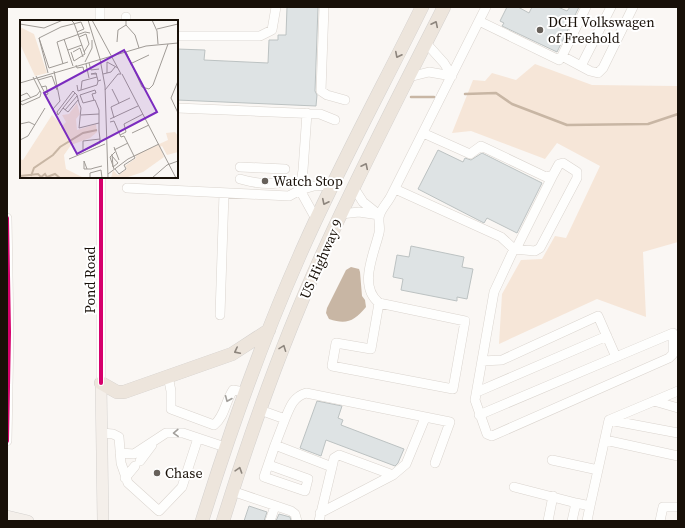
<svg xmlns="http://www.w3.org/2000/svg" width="685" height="528" font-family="'Source Serif 4',serif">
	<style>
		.green { fill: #f6e6d8 }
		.water { fill: #c8b6a4 }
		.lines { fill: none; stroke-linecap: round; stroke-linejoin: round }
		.stream { stroke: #c8b6a4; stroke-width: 2.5 }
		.building { fill: #dee3e4; stroke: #bcc2c2 }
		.minor-casing { stroke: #dad4ce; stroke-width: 10 }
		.major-casing { stroke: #d4d1ce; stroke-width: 12 }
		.highway-casing { stroke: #d4d1ce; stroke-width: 14 }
		.minor { stroke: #fefefd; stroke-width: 9 }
		.major { stroke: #f4efea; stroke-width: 11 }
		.highway { stroke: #ede5dc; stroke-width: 13 }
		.cycleway-casing { stroke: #fff; stroke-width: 6 }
		.cycleway { stroke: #d6006c; stroke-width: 4 }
		.oneway { stroke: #8d857d }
		.oneway2 { stroke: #a29f9b }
		.poi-dot { fill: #67615b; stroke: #fff; stroke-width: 1.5 }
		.labels { text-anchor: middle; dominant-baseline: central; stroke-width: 4; stroke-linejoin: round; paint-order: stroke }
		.poi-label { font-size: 14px; fill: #181008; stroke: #fff; text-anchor: start }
		.street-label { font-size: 14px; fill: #181008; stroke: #fff }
		.inset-river { fill: none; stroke: #c8b6a4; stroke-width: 2 }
		.inset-road { fill: none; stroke: #a09b96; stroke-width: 1 }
		.view { fill: #7b2cbf; fill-opacity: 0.15; stroke: #7b2cbf; stroke-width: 2 }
		.inset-edge { fill: none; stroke: #181008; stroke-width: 2 }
	</style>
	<rect width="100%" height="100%" fill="#faf7f4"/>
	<path class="green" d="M535 64 592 85 678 86V242L643 252 646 317 597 299 499 344 502 294 521 260 542 259 555 236 566 238 600 166 557 143 545 159 471 131 452 133 473 80 485 81 492 73 516 80Z"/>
	<path class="water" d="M351 267 359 269 360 272 362 296 365 300 366 307C354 321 347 325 329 319L326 313 327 308 346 270Z"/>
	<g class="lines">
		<path class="stream" d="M465 94 496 93 512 104 567 125 648 124 678 114
			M411 97H434"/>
	</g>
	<path class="building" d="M287 7H318L315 91 317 95 316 106 177 100V49L205 50 204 60 268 63 269 40H278V35H286Z
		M507 7H518L529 13 532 7H558L567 11 570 7H579L557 52 502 26 504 23 500 21Z
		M438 150 463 162 465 158 471 160 482 153 542 183 517 233 487 218 484 223 418 189Z
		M411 246 464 257 462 267 473 269 467 299 457 297V301L401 290 403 279 393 277 397 255 409 257Z
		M317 401 342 406 338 418 343 420 341 425 404 449 398 463 395 466 326 440 321 456 300 448Z
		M249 506 267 512 264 521H244Z
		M279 514 290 517 291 521H276Z"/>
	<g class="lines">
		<g class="minor-casing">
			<path id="minor" d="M100 7V21
				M324 7 321 91 327 95 345 100
				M126 21V17
				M479 21 559 60 562 56 590 71 598 73 603 68 633 7
				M177 36H260L272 30 276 7
				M562 56 586 7
				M581 66 611 7
				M409 77 429 72 452 76 444 63 426 43
				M177 108 320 114 335 120
				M423 133 470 154 481 146 546 177 553 175 559 164 563 163 577 172V178L540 248 535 251 514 249 494 292 475 400 487 434 492 436 669 358 673 354V333L616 357 598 316 502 360 482 361
				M240 167 285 169
				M101 177V383
				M240 179C254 183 271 186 285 181
				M127 188 289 196 300 190 303 170 307 113
				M354 188 363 202 378 214
				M395 189 501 237 514 249
				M341 214 359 212 379 215
				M7 218 9 332 7 441
				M316 219 300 190 314 186 333 185
				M516 249 553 175
				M379 303 371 349 336 343 332 366 453 389 465 321 379 303C358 286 374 254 379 233 381 227 377 220 380 214 382 208 388 202 391 196L486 7
				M220 315 224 193
				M168 376 171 391V409L214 425C225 416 225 402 233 390L244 392
				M477 392 607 336
				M654 401 678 408
				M260 410 285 419C290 407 293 397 306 393L450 422 435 463
				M479 415 616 357
				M285 419 275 445 332 467 334 458 339 455 393 475 406 464 425 418
				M609 420 678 433
				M102 433 113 434 119 437 121 463 128 483 159 511 182 487 198 438
				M605 440 678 456
				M120 453 134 454 166 433H183L225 447
				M552 460 598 470
				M140 461 152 445
				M269 465 308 479 305 491 264 477 275 445
				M125 478 135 466
				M514 487 576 503
				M232 491 291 511 295 514 297 521
				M320 513 393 475
				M270 521 275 506
				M319 521 332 467
				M548 521 553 496
				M572 521 576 503 590 506 609 420 678 391
				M587 521 590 506
				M660 521 663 507H678"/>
		</g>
		<g class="major-casing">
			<path id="major" d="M101 383 103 521
				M7 516 28 521"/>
		</g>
		<g class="highway-casing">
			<path id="highway" d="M101 383 117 392H124L232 354 269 330
				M202 521C230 431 261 343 299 257 336 172 381 90 422 7
				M223 521C251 431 282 343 321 257 359 172 402 90 444 7"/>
		</g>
		<use href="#minor" class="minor"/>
		<use href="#major" class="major"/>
		<use href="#highway" class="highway"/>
		<g class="cycleway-casing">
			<path id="cycleway" d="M101 177V383
				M7 218 9 332 7 441"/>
		</g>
		<use href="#cycleway" class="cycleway"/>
	</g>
	<defs><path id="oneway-chevron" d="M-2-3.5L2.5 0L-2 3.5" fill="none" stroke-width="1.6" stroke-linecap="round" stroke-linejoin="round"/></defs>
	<g class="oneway">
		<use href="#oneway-chevron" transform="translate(435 24) rotate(-64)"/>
		<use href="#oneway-chevron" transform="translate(398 55) rotate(117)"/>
		<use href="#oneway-chevron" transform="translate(365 166) rotate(-64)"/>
		<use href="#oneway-chevron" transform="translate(325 202) rotate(116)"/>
		<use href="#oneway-chevron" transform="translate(283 348) rotate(-69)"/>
		<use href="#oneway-chevron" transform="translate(237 351) rotate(153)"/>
		<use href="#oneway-chevron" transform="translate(239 470) rotate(-72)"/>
	</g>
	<g class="oneway2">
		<use href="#oneway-chevron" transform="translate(228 399) rotate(113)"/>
		<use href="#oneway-chevron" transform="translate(176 433) rotate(178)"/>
	</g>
	<g class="poi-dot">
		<circle cx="540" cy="30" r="4"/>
		<circle cx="265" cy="181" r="4"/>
		<circle cx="157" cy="473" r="4"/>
	</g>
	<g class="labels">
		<g class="poi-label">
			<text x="548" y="22">DCH Volkswagen<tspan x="548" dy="16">of Freehold</tspan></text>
			<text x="273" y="181">Watch Stop</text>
			<text x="165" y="473">Chase</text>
		</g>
		<g class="street-label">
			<text transform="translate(321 259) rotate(-66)">US Highway 9</text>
			<text transform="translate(90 280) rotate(-90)">Pond Road</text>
		</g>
	</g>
	<g transform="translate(20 20)">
		<rect width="158" height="158" fill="#faf7f4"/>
		<path d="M0 7 14 14 27 53 15 56 0 24ZM57 83 60 94 56 99 57 110 76 104 77 112 70 118 51 125 44 135 45 143 46 149 64 158H0V139L3 140 32 95 40 103V108L46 102 42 95 49 94ZM155 112 158 116V132L147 135 142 126 140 127 144 137 123 152 105 158H91L93 150 98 155 107 149 105 146 116 138 115 135 148 120 146 113Z" fill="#f6e6d8"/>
		<path class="inset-river" d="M0 156 18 154 21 157 25 154 27 157 35 154 40 158H52M11 156 14 148 33 135 40 127 63 113 77 110"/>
		<path class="inset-road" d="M51 0 54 3 65 34 54 41 51 32M68 0 80 39 85 66 88 158M72 0 101 54M106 0V5L115 15 119 28M132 0 137 11 138 24M0 4 24 8 43 0M137 9 158 4M59 17 66 14 69 24 64 32M19 18 28 53M44 19 53 46M97 22 98 10 106 5M48 30 62 25M53 32 60 28 63 37M106 32 122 67 129 69 133 65 148 24M48 42 29 48 19 18 41 7 61 2 64 9 57 12M65 42 72 28V20M69 43 71 50 79 49M43 44 37 22 65 12 70 13M66 44 69 58M110 44 129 35M56 45 57 48 63 47 64 52M87 53V42L98 48M77 54H71L76 53 77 57M83 54 91 52 95 47M102 54 156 158M16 56 33 89 40 81 34 51M18 60 32 56 37 70M158 61 151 78 158 93M0 63 126 26 158 23M57 65 58 71 77 65 78 61 81 60M21 67 26 66 28 74 25 75M92 69 99 83M61 70 62 61 77 57 78 61M85 70 98 54H101M0 76 7 73 11 78M58 80 48 92 43 88 38 95 37 92 53 71 57 75 59 83 61 88 59 108 79 103M74 80 72 74 76 73 75 70 60 75 63 83 75 80 79 90V111L80 119V123L63 131V121L80 119M0 82 2 85 20 77 21 73 13 57M0 82 17 75 20 71M43 88 55 73M45 90 57 76M61 95 79 94M94 98 91 87 110 78M90 99 118 86M90 102 94 101 100 115M0 104 9 102 15 105M112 113 129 105M101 117 100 115 106 112 104 104 123 94M0 120 8 116 25 88M94 127 99 140M94 130 108 123M92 134 93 147 98 143 92 136M49 139 85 124M67 149 64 141V149H71L74 148 82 146M94 149 90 137 95 132M95 149 99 154 106 149 104 145 115 138 104 116 101 117M88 154 108 139 139 124M70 158V153L81 150 82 158M132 158 147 145 158 141"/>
		<path class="view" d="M104 30 137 92 57 134 24 73Z"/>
		<rect width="158" height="158" class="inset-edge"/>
	</g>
	<rect width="685" height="528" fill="none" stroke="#181008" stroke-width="16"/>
</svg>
